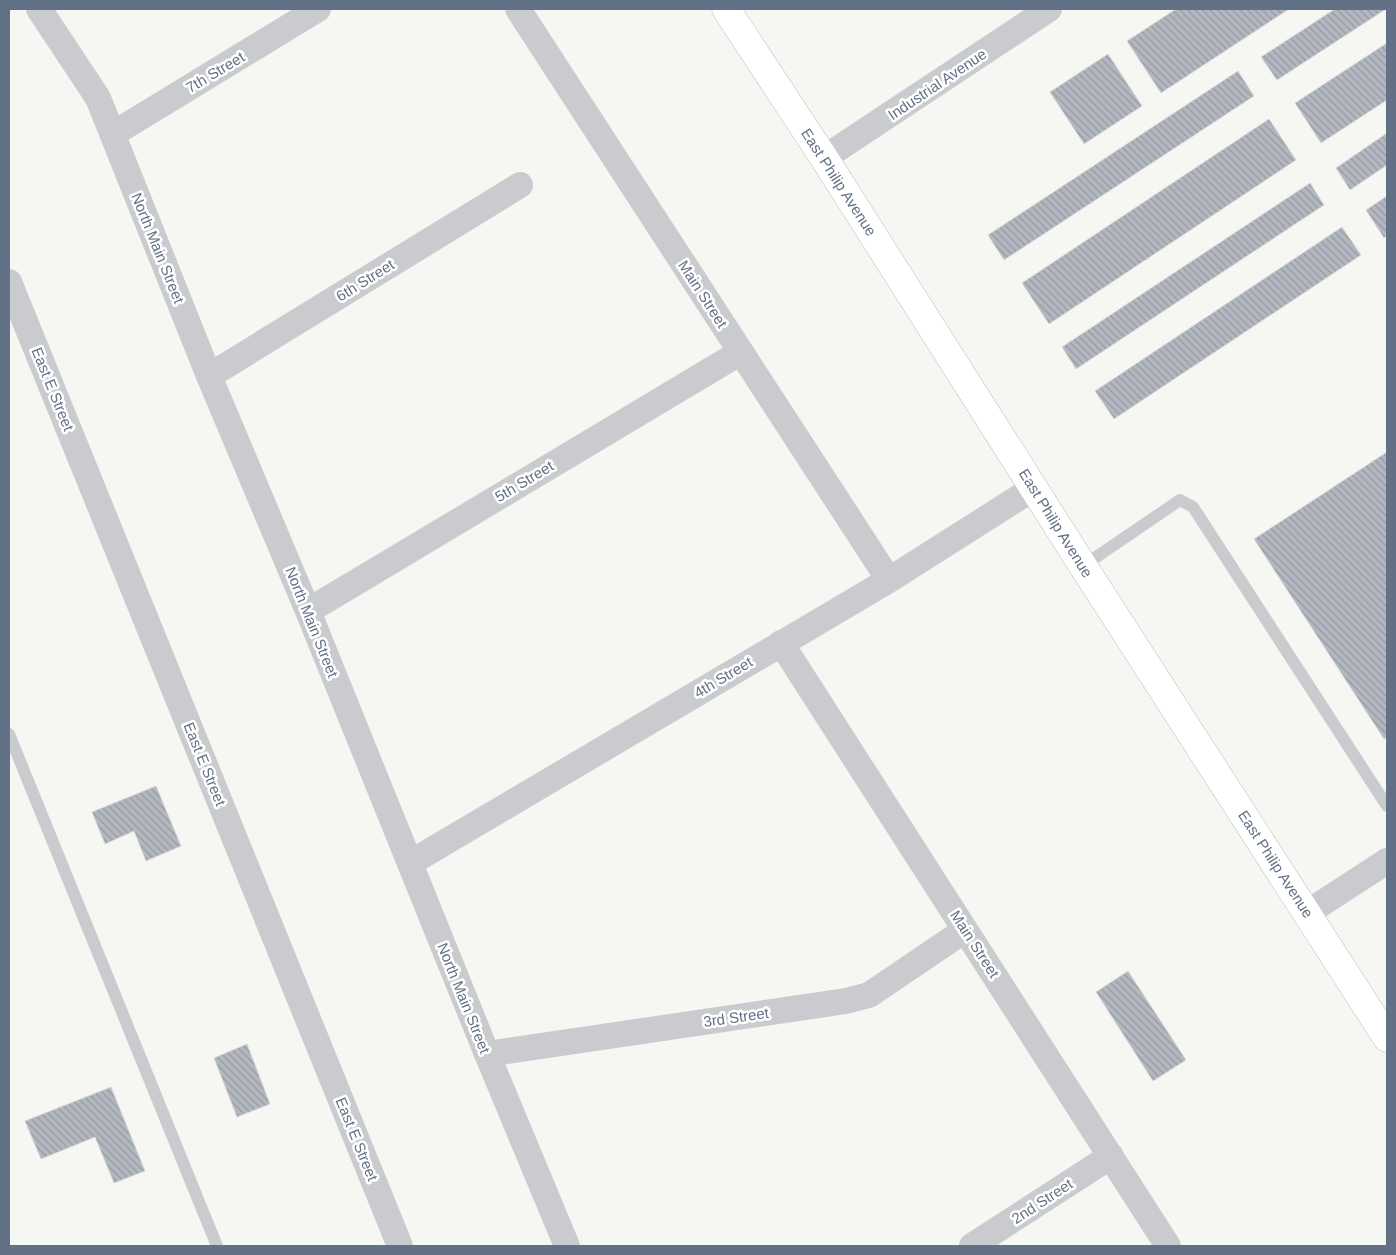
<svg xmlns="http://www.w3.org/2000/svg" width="1396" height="1255" font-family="Helvetica,sans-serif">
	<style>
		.building { fill: url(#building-back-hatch); stroke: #d8d8d6 }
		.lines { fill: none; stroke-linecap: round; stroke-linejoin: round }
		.secondary-casing { stroke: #babec4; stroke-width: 29 }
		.service { stroke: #c9cbcf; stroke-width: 12 }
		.minor { stroke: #c9cbcf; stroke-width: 26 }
		.secondary { stroke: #fff; stroke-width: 28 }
		.labels { text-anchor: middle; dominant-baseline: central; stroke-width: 5; stroke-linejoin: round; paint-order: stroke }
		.street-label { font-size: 15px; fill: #637187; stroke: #fff }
	</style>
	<defs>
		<pattern id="building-back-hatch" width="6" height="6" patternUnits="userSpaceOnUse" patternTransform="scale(1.25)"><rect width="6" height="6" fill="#b3b8c0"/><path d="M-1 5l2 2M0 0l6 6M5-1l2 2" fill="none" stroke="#959aa2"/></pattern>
	</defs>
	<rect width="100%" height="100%" fill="#f6f7f3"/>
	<path class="building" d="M1176 9H1289L1161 93 1127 41Z
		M1335 9H1386L1277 80 1261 57Z
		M1387 43V100L1321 143 1295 103Z
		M1108 54 1142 106 1084 144 1050 92Z
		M1238 71 1254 96 1004 260 988 235Z
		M1269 119 1296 160 1049 324 1022 283Z
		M1387 133V165L1350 190 1336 168Z
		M1310 183 1324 205 1076 369 1062 347Z
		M1387 196V235L1384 238 1366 210Z
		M1342 227 1361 255 1114 419 1095 391Z
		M1387 452V737L1384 739 1254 539Z
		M156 786 181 846 146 861 134 831 105 844 92 812Z
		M1128 971 1186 1060 1153 1081 1096 992Z
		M247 1044 270 1104 237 1117 214 1058Z
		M111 1087 145 1171 114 1183 95 1137 41 1159 25 1121Z"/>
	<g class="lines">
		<g class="secondary-casing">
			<path id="secondary" d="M726 9 824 158 1083 566 1387 1038"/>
		</g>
		<path class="service" d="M1083 566 1180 500 1193 507 1387 806
			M9 734 217 1246"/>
		<path class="minor" d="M39 9 98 98 209 376 308 611 487 1054 567 1246
			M518 9 889 580
			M113 134 318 9
			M824 158 1049 9
			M9 282 400 1246
			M209 376 520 185
			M308 611 741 352
			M781 643 1168 1246
			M410 863 889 580 1034 488
			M1307 913 1387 861
			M487 1054 846 1001 869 995 965 930
			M972 1246 1111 1156"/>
		<use href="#secondary" class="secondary"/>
	</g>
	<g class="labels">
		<g class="street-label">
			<text transform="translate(215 72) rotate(-31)">7th Street</text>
			<text transform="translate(937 84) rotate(-34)">Industrial Avenue</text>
			<text transform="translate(839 182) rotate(57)">East Philip Avenue</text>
			<text transform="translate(158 248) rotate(68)">North Main Street</text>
			<text transform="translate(365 280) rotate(-32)">6th Street</text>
			<text transform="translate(703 294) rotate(57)">Main Street</text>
			<text transform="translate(53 389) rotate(68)">East E Street</text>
			<text transform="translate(524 481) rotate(-31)">5th Street</text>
			<text transform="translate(1056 523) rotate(58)">East Philip Avenue</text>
			<text transform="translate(312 622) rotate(68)">North Main Street</text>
			<text transform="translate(723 677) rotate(-31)">4th Street</text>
			<text transform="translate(205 764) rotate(68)">East E Street</text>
			<text transform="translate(1276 864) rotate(57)">East Philip Avenue</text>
			<text transform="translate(975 944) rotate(57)">Main Street</text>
			<text transform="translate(464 998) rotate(68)">North Main Street</text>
			<text transform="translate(736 1017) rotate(-8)">3rd Street</text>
			<text transform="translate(357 1139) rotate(68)">East E Street</text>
			<text transform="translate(1042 1201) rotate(-33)">2nd Street</text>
		</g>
	</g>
	<rect width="1396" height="1255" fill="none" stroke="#637187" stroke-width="20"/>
</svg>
